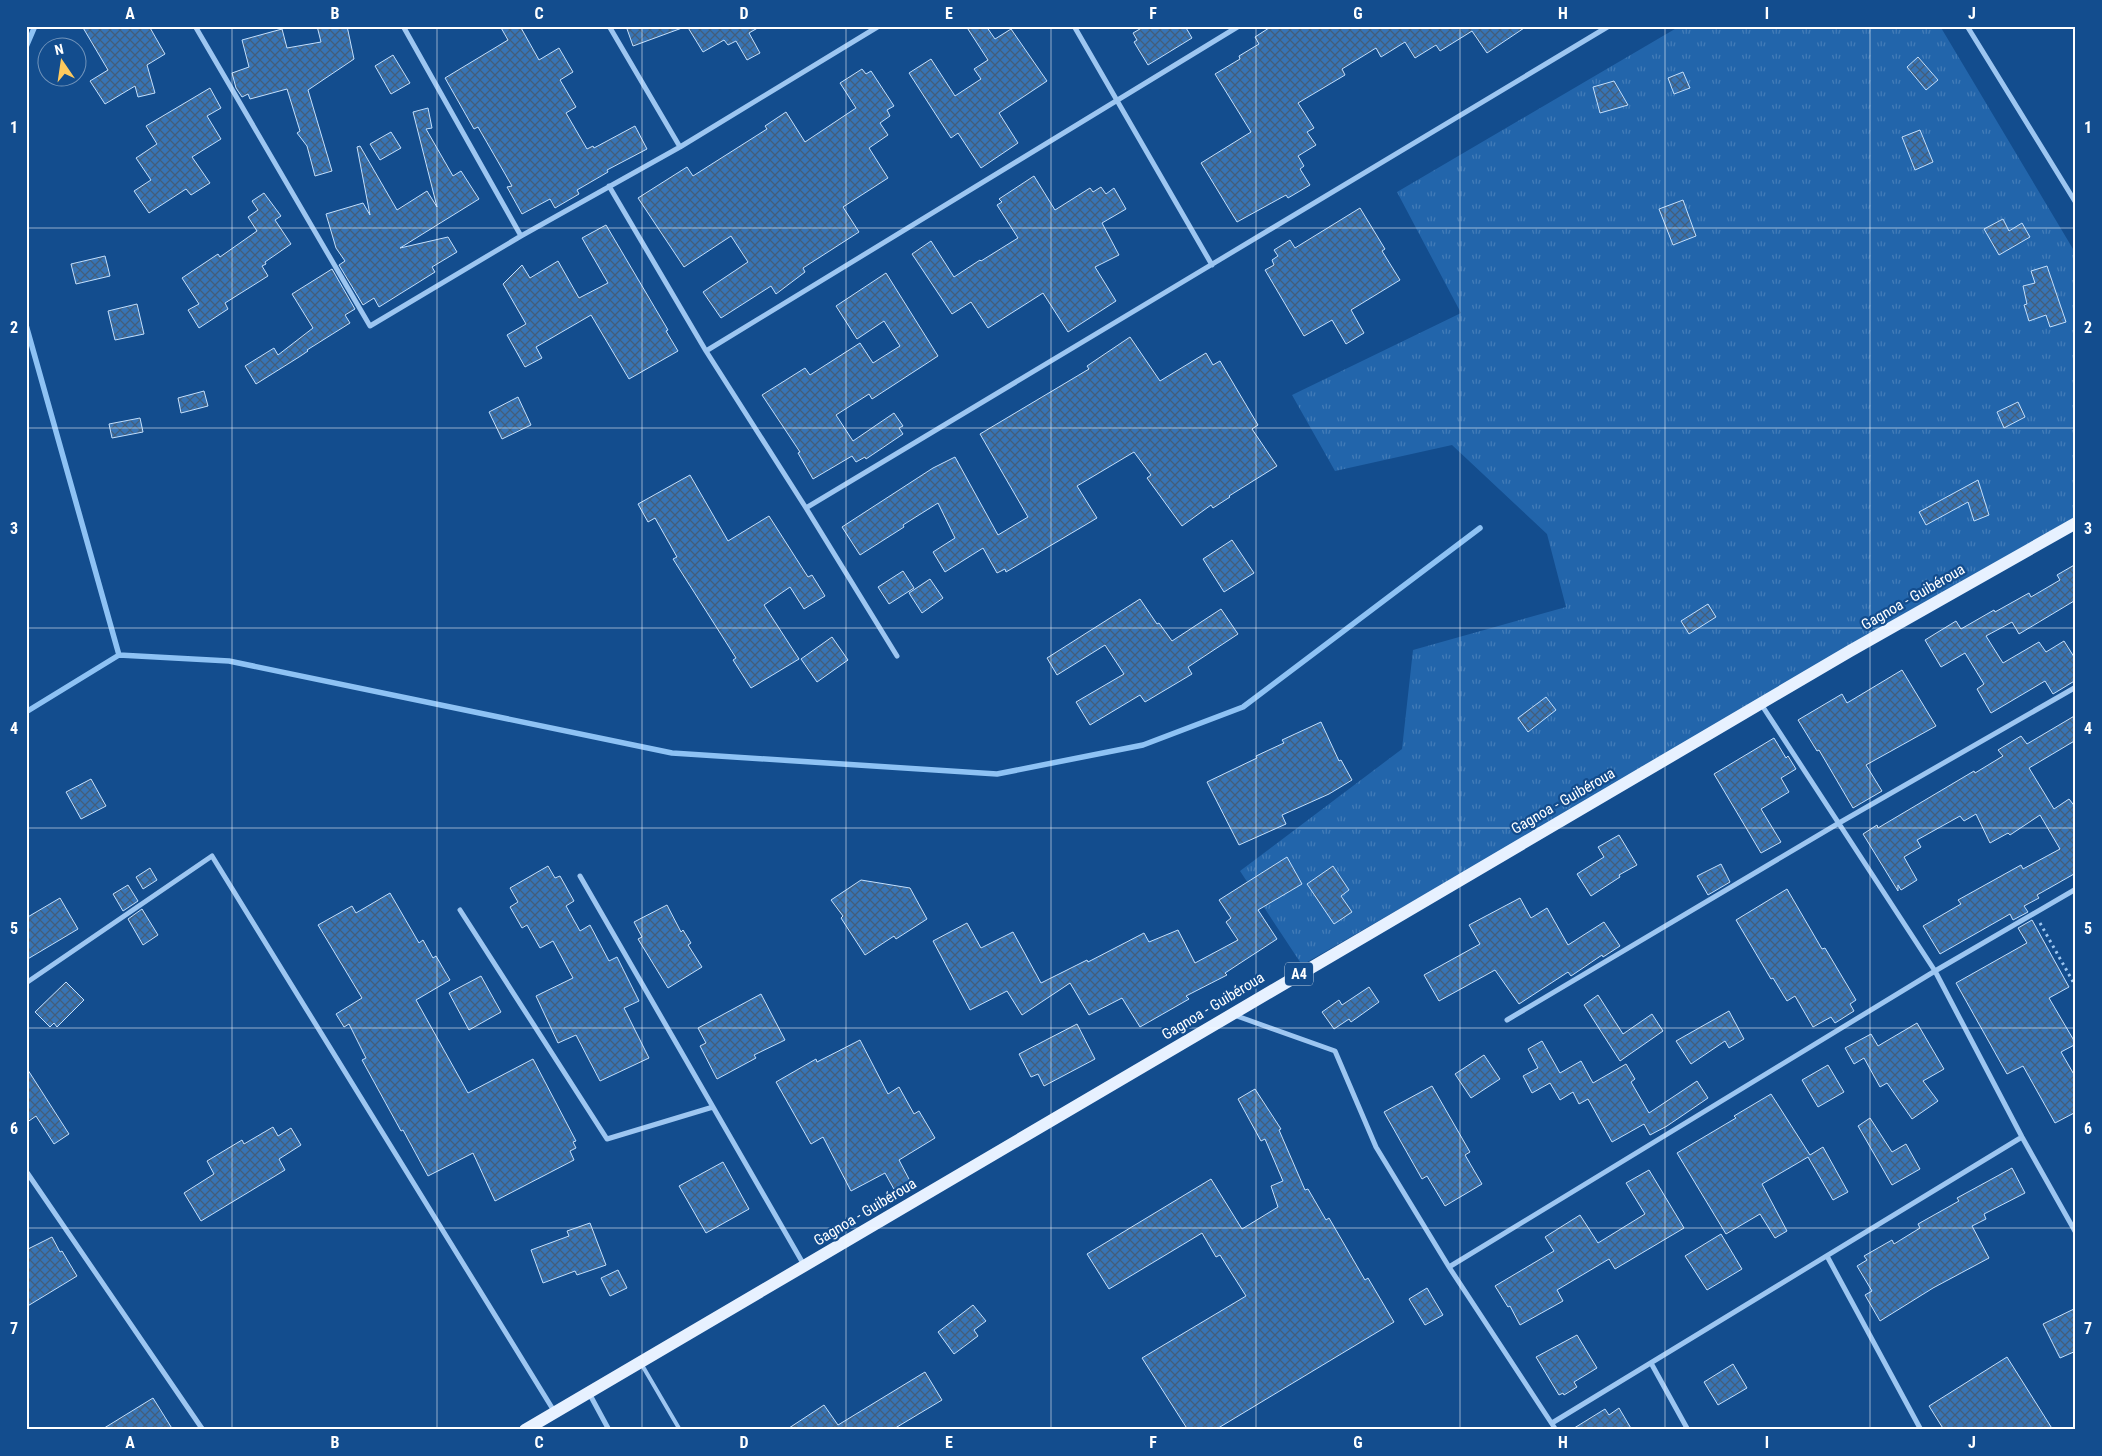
<svg xmlns="http://www.w3.org/2000/svg" width="2102" height="1456" font-family="'Roboto Condensed',sans-serif">
	<style>
		.grass { fill: url(#grass-tufts) }
		.lines { fill: none; stroke-linecap: round; stroke-linejoin: round }
		.stream { stroke: #8ec2f4; stroke-width: 5.5 }
		.building { fill: url(#building-cross-hatch); stroke: #c3dffc }
		.path { stroke: #9dc6f1; stroke-width: 3; stroke-dasharray: 2.5 4; stroke-linecap: butt }
		.lane { stroke: #9dc6f1; stroke-width: 4 }
		.street { stroke: #9dc6f1; stroke-width: 5 }
		.primary { stroke: #e7f1ff; stroke-width: 12 }
		.grid { fill: none; stroke: #fff; stroke-width: 1; stroke-opacity: 0.55 }
		.labels { text-anchor: middle; dominant-baseline: central; stroke-width: 4.5; stroke-linejoin: round; paint-order: stroke }
		.shield { fill: #134d8e; stroke: #b8cadd; stroke-width: 1 }
		.shield-label { font-size: 14px; font-weight: bold; fill: #fff }
		.street-label { font-size: 15px; fill: #fff; stroke: #134d8e }
		.neatline { fill: none; stroke: #fff; stroke-width: 2 }
		.grid-label { font-size: 16px; text-anchor: middle; font-weight: bold; fill: #fff }
	</style>
	<defs>
		<pattern id="grass-tufts" width="24" height="20" patternUnits="userSpaceOnUse" patternTransform="scale(1.25)"><rect width="24" height="20" fill="#2265ab"/><path d="M3 7l-1-3M5 7V3M7 7l1-3M15 17l-1-3M17 17v-4M19 17l1-3" fill="none" stroke="#437cb8"/></pattern>
		<pattern id="building-cross-hatch" width="8" height="8" patternUnits="userSpaceOnUse" patternTransform="scale(1.25)"><rect width="8" height="8" fill="#3774b5"/><path d="M0 0l8 8M0 8l8-8" fill="none" stroke="#435e7b"/></pattern>
	</defs>
	<rect width="100%" height="100%" fill="#134d8e"/>
	<path class="grass" d="M1680 26H1940L2076 254V519L1302 965 1240 871 1402 749 1413 650 1566 607 1547 534 1452 445 1335 471 1292 395 1461 313 1397 192Z"/>
	<g class="lines">
		<path class="stream" d="M26 47 35 26
			M26 325 119 655 26 712
			M119 655 229 661 672 753 997 774 1143 745 1243 707 1480 528"/>
	</g>
	<path class="building" d="M82 26H149L165 54 147 65 155 93 138 97 135 86 105 104 90 81 108 70Z
		M317 26H347L354 59 308 90 332 171 315 176 307 146 297 133 300 131 287 89 250 99 248 94 242 97 236 88 232 73 249 67 242 40 282 29 287 48 321 42Z
		M500 26H520L539 60 559 48 573 72 560 80 576 107 566 113 587 149 593 146 594 148 635 126 647 149 607 170 608 172 577 190 579 194 555 208 550 199 522 214 507 187 512 186 478 127 474 129 445 78 508 40Z
		M626 26H681L682 28 633 46Z
		M687 26H761L749 33 760 53 747 60 736 41 728 45 724 40 703 52Z
		M966 26H986L995 39 1011 29 1047 81 999 113 1018 143 981 168 958 133 951 138 909 73 931 59 955 96 981 79 974 69 988 60Z
		M1145 26H1185L1192 38 1148 65 1134 42 1137 40 1133 33Z
		M1272 26H1527L1487 53 1472 31 1440 51 1436 45 1415 58 1405 42 1381 57 1376 48 1342 69 1345 75 1298 103 1314 128 1307 132 1316 145 1298 156 1304 166 1300 169 1310 185 1288 198 1286 195 1237 222 1201 163 1251 132 1215 74 1240 59 1239 56 1259 44 1255 37Z
		M393 55 410 83 391 94 375 66Z
		M1918 57 1938 80 1926 90 1907 67Z
		M862 69 866 74 871 71 894 106 887 110 890 116 880 123 888 135 869 148 888 178 843 207 859 232 803 268 805 272 776 294 771 286 721 318 703 292 748 262 731 236 684 267 638 198 687 167 693 176 767 129 765 126 786 112 805 142 856 108 840 83Z
		M1683 72 1690 88 1674 94 1668 78Z
		M1614 81 1628 105 1600 113 1593 87Z
		M210 88 221 108 207 116 221 139 192 157 210 183 191 195 186 189 149 213 134 191 151 180 136 158 157 144 146 126Z
		M428 108 432 128 426 129 453 176 461 171 479 199 400 248 448 237 457 252 432 267 435 272 379 307 374 298 363 305 339 265 345 261 336 248 326 214 363 203 370 215 357 147 360 146 397 210 427 191 437 207 413 112Z
		M1920 130 1933 162 1915 170 1902 137Z
		M391 132 401 148 380 160 370 144Z
		M1034 176 1055 210 1090 188 1093 192 1101 187 1106 194 1114 188 1126 209 1102 223 1119 255 1095 267 1116 301 1068 332 1043 293 988 328 971 302 952 314 912 254 931 241 954 277 980 260 981 261 1018 238 997 205 1002 202 999 199Z
		M264 193 281 216 275 220 291 244 265 262 266 264 262 266 268 276 225 303 228 309 199 328 188 310 199 304 182 278 218 254 220 257 257 231 248 217 258 210 252 201Z
		M1683 200 1696 236 1673 245 1659 209Z
		M1360 208 1385 249 1382 251 1400 280 1351 310 1364 333 1346 344 1332 320 1304 336 1265 270 1274 265 1272 260 1278 256 1274 250 1290 240 1295 248Z
		M2003 219 2009 231 2022 223 2030 237 1999 255 1984 229Z
		M606 225 668 330 666 331 678 351 629 379 591 315 536 347 542 358 525 367 507 335 526 324 503 284 522 265 530 278 558 261 579 298 608 283 582 238Z
		M105 256 110 276 76 284 71 264Z
		M2047 266 2066 322 2050 327 2046 315 2029 321 2024 305 2027 304 2023 286 2035 283 2031 271Z
		M332 269 355 309 345 315 350 323 307 350 308 351 299 357 256 384 245 366 274 348 278 355 313 328 292 294Z
		M886 273 938 356 872 399 869 394 836 415 853 441 894 413 903 426 899 428 903 434 866 459 865 457 856 462 852 456 813 479 798 453 800 452 762 395 805 368 810 375 860 343 873 363 900 346 884 321 857 339 836 306Z
		M137 304 144 334 115 340 108 311Z
		M1130 337 1160 381 1206 353 1213 365 1220 361 1258 425 1252 429 1277 466 1229 496 1230 497 1213 508 1211 505 1182 526 1147 478 1151 475 1134 452 1077 486 1097 518 1006 572 1005 569 997 573 983 548 945 572 933 552 955 538 938 503 903 525 904 527 860 555 842 527 933 468 955 457 998 535 1028 517 980 434 1089 369 1087 366Z
		M204 391 208 406 181 413 178 398Z
		M518 397 531 425 502 439 489 412Z
		M2018 402 2025 417 2004 428 1997 412Z
		M140 418 143 432 112 438 109 424Z
		M690 475 728 541 769 516 808 577 812 575 825 596 804 609 790 587 764 605 799 659 751 688 733 660 736 658 673 559 677 557 655 518 648 522 638 504Z
		M1978 480 1989 515 1974 521 1968 502 1926 525 1919 512Z
		M1232 540 1254 573 1224 592 1203 559Z
		M2076 564V604L2074 601 2019 634 2012 622 1986 636 2003 663 2039 642 2046 652 2064 641 2076 660V680L2053 694 2045 681 1991 713 1977 689 1984 684 1965 653 1941 667 1925 640 1956 621 1961 629 1994 610 1995 612 2029 593 2031 597 2060 580 2057 575Z
		M903 571 914 588 889 604 878 587Z
		M930 579 943 598 922 613 909 593Z
		M1140 599 1157 624 1159 623 1172 641 1221 609 1238 634 1188 667 1192 674 1145 702 1140 695 1090 725 1076 702 1124 674 1105 645 1057 675 1047 658Z
		M1708 604 1716 617 1689 634 1681 621Z
		M832 637 848 660 817 682 801 659Z
		M1902 670 1936 726 1866 765 1882 791 1853 808 1819 750 1817 751 1798 720 1842 694 1847 703Z
		M1546 697 1556 710 1528 732 1518 718Z
		M2076 715V740L2029 768 2054 809 2069 799 2076 808V876L2074 874 2037 895 2039 898 2024 906 2028 912 2013 920 2010 914 1940 954 1923 926 1961 904 1958 900 2021 865 2023 869 2060 849 2040 815 2010 835 2008 833 1990 843 1976 814 1964 821 1960 816 1917 840 1921 847 1904 857 1917 880 1901 890 1898 885V891L1863 834 1877 825 1878 828 1974 771 1975 773 2003 756 1998 750 2021 736 2027 744Z
		M1321 722 1339 761 1341 760 1352 780 1329 794 1282 815 1286 824 1239 845 1207 782 1257 758 1256 756 1284 743 1282 740Z
		M1774 738 1786 758 1788 756 1796 769 1781 778 1789 792 1761 809 1781 842 1761 853 1714 774Z
		M91 779 106 806 81 819 66 792Z
		M1619 835 1637 865 1619 875 1620 877 1591 896 1577 874 1604 857 1598 847Z
		M1287 857 1302 884 1258 910 1277 939 1225 973 1227 975 1186 996 1189 999 1140 1027 1122 998 1089 1015 1070 983 1022 1015 1007 991 970 1010 933 941 967 923 981 948 1013 932 1041 983 1087 960 1088 962 1144 933 1149 942 1178 930 1195 963 1238 940 1226 922 1231 918 1219 900Z
		M1721 864 1730 882 1708 895 1697 876Z
		M548 866 555 878 560 876 574 901 566 906 580 931 590 925 609 961 617 957 639 1001 624 1008 649 1058 600 1081 576 1035 558 1043 536 996 573 978 553 941 540 948 527 925 522 928 510 907 518 902 510 888Z
		M1333 866 1349 890 1341 896 1352 912 1334 924 1307 884Z
		M150 868 157 880 143 889 136 877Z
		M861 880 910 888 927 919 896 939 894 936 865 955 841 918 843 916 831 900Z
		M128 885 138 901 123 911 113 894Z
		M1787 889 1822 949 1825 948 1856 1000 1850 1004 1854 1011 1835 1023 1831 1017 1813 1027 1795 996 1787 1001 1773 978 1771 979 1736 920Z
		M390 893 419 943 423 940 433 958 436 956 450 980 416 1000 468 1093 533 1059 576 1141 573 1142 576 1148 570 1151 574 1160 495 1201 473 1153 428 1176 403 1130 401 1131 362 1060 366 1058 349 1024 344 1027 336 1014 362 998 318 925 352 906 356 913Z
		M60 898 78 929 26 960V918Z
		M1520 898 1531 918 1547 908 1568 945 1604 922 1620 946 1603 957 1602 955 1571 976 1568 972 1519 1004 1495 970 1439 1001 1424 975 1480 944 1469 925Z
		M667 905 681 932 683 930 691 943 688 945 702 967 668 988 638 939 642 937 634 922Z
		M142 909 158 935 143 945 128 919Z
		M2032 920 2069 987 2049 998 2076 1044 2061 1052 2076 1078V1112L2055 1123 2023 1066 2007 1074 1956 983 2027 943 2018 928Z
		M481 976 501 1012 469 1030 449 993Z
		M66 982 84 1000 57 1027 54 1023 50 1027 35 1012Z
		M1369 987 1379 1002 1351 1022 1349 1019 1334 1029 1322 1012 1339 1000 1342 1005Z
		M761 994 785 1040 754 1055 756 1058 717 1079 700 1046 706 1043 698 1028Z
		M1598 995 1623 1034 1652 1014 1663 1031 1620 1061 1584 1005Z
		M1729 1011 1744 1039 1729 1048 1725 1041 1691 1064 1676 1041Z
		M1917 1023 1944 1069 1923 1081 1938 1101 1912 1119 1887 1083 1880 1087 1864 1058 1854 1064 1845 1048 1871 1034 1878 1046Z
		M1077 1024 1095 1059 1044 1086 1038 1074 1031 1077 1019 1054Z
		M860 1040 888 1094 899 1087 914 1114 919 1111 935 1138 899 1160 911 1183 895 1191 885 1173 851 1191 823 1137 811 1144 776 1082 816 1059 817 1062Z
		M1542 1041 1560 1073 1581 1061 1593 1083 1626 1064 1635 1079 1631 1082 1649 1113 1697 1081 1708 1098 1667 1126 1650 1135 1644 1124 1612 1142 1588 1099 1579 1104 1573 1092 1560 1100 1550 1083 1532 1093 1523 1076 1538 1068 1528 1049Z
		M1484 1055 1500 1079 1471 1098 1455 1074Z
		M1828 1065 1844 1092 1818 1107 1802 1080Z
		M26 1067 69 1134 54 1144 36 1116 26 1123Z
		M1432 1086 1470 1152 1465 1155 1482 1184 1445 1206 1427 1176 1422 1179 1384 1112Z
		M1255 1089 1281 1129 1279 1130 1305 1190 1308 1189 1326 1220 1329 1218 1365 1280 1368 1278 1394 1322 1215 1430H1188L1142 1358 1246 1296 1220 1255 1216 1257 1202 1233 1109 1289 1087 1254 1211 1179 1242 1229 1278 1207 1271 1186 1283 1181 1265 1139 1261 1141 1238 1099Z
		M1771 1094 1810 1155 1823 1147 1848 1192 1833 1200 1808 1157 1762 1184 1787 1231 1775 1238 1760 1214 1726 1234 1677 1153 1736 1118 1734 1116Z
		M1870 1118 1892 1152 1906 1144 1920 1169 1892 1185 1858 1126Z
		M273 1127 278 1136 291 1128 301 1145 279 1159 285 1170 201 1221 184 1193 214 1174 207 1161 242 1140 244 1144Z
		M723 1162 749 1209 706 1233 679 1186Z
		M2012 1168 2025 1193 1984 1214 1986 1219 1972 1226 1989 1258 1933 1288 1880 1321 1865 1295 1872 1291 1857 1266 1867 1260 1864 1256 1892 1240 1894 1244 1920 1228 1918 1224 1959 1201 1957 1198Z
		M1649 1170 1684 1228 1615 1269 1609 1259 1557 1290 1563 1301 1520 1325 1510 1306 1508 1307 1495 1286 1554 1251 1545 1237 1580 1215 1598 1243 1645 1214 1626 1183Z
		M590 1223 606 1265 577 1275 575 1271 543 1283 531 1250 569 1236 567 1231Z
		M1721 1234 1742 1269 1707 1290 1685 1256Z
		M52 1237 60 1252 62 1251 77 1276 26 1307V1250Z
		M618 1270 627 1288 610 1296 601 1278Z
		M1427 1288 1443 1315 1425 1325 1409 1299Z
		M973 1305 986 1321 974 1330 978 1336 954 1354 938 1332Z
		M2076 1308V1351L2060 1358 2043 1324Z
		M1577 1335 1597 1368 1574 1382 1577 1387 1564 1395 1563 1393 1559 1395 1536 1357Z
		M2007 1357 2053 1430H1944L1929 1406Z
		M1733 1364 1747 1388 1718 1405 1704 1382Z
		M925 1372 942 1400 892 1430H786L824 1405 838 1425Z
		M153 1398 173 1430H101Z
		M1619 1408 1632 1430H1571L1605 1409 1609 1415Z"/>
	<g class="lines">
		<path class="path" d="M2040 923 2076 987"/>
		<path class="lane" d="M642 1365 680 1430"/>
		<path class="street" d="M195 26 370 326 521 236 680 147 879 26
			M403 26 521 236
			M609 26 680 147
			M1074 26 1212 265
			M1967 26 2076 203
			M609 186 706 351 806 508 897 656
			M706 351 1239 26
			M806 508 1609 26
			M1761 704 1935 971 2022 1137 2076 1233
			M580 876 804 1265
			M460 910 607 1139 713 1107
			M26 983 212 856 554 1411
			M1234 1015 1335 1051 1376 1147 1449 1267 1935 971 2076 889
			M1507 1020 1839 823 2076 687
			M26 1171 203 1430
			M1827 1256 1921 1430
			M1449 1267 1556 1430
			M1651 1363 1688 1430
			M589 1393 609 1430
			M1552 1423 2022 1137"/>
		<path class="primary" d="M525 1430 1850 651 2076 523"/>
	</g>
	<path class="grid" d="M232 26V1430M437 26V1430M642 26V1430M846 26V1430M1051 26V1430M1256 26V1430M1460 26V1430M1665 26V1430M1870 26V1430M26 228H2076M26 428H2076M26 628H2076M26 828H2076M26 1028H2076M26 1228H2076"/>
	<g class="labels">
		<rect class="shield" x="1285" y="962.5" width="28" height="23" rx="4"/>
		<g class="shield-label">
			<text x="1299" y="974">A4</text>
		</g>
		<g class="street-label">
			<text transform="translate(1913 597) rotate(-30)">Gagnoa - Guibéroua</text>
			<text transform="translate(1563 801) rotate(-30)">Gagnoa - Guibéroua</text>
			<text transform="translate(1213 1006) rotate(-31)">Gagnoa - Guibéroua</text>
			<text transform="translate(865 1212) rotate(-31)">Gagnoa - Guibéroua</text>
		</g>
	</g>
	<rect width="2102" height="1456" fill="none" stroke="#134d8e" stroke-width="55"/>
	<g transform="translate(62 62) rotate(347)"><circle r="24" fill="#134d8e" stroke="#7194bb"/>
	<path d="M0-4L9 19L0 12L-9 19Z" fill="#ffca5d"/>
	<text y="-8" font-size="14" font-weight="bold" text-anchor="middle" fill="#ffffff">N</text>
	</g>
	<rect x="28" y="28" width="2046" height="1400" class="neatline"/>
	<g class="grid-label">
		<text x="130" y="19">A</text>
		<text x="335" y="19">B</text>
		<text x="539" y="19">C</text>
		<text x="744" y="19">D</text>
		<text x="949" y="19">E</text>
		<text x="1153" y="19">F</text>
		<text x="1358" y="19">G</text>
		<text x="1563" y="19">H</text>
		<text x="1767" y="19">I</text>
		<text x="1972" y="19">J</text>
		<text x="14" y="133">1</text>
		<text x="2088" y="133">1</text>
		<text x="14" y="333">2</text>
		<text x="2088" y="333">2</text>
		<text x="14" y="534">3</text>
		<text x="2088" y="534">3</text>
		<text x="14" y="734">4</text>
		<text x="2088" y="734">4</text>
		<text x="14" y="934">5</text>
		<text x="2088" y="934">5</text>
		<text x="14" y="1134">6</text>
		<text x="2088" y="1134">6</text>
		<text x="14" y="1334">7</text>
		<text x="2088" y="1334">7</text>
		<text x="130" y="1448">A</text>
		<text x="335" y="1448">B</text>
		<text x="539" y="1448">C</text>
		<text x="744" y="1448">D</text>
		<text x="949" y="1448">E</text>
		<text x="1153" y="1448">F</text>
		<text x="1358" y="1448">G</text>
		<text x="1563" y="1448">H</text>
		<text x="1767" y="1448">I</text>
		<text x="1972" y="1448">J</text>
	</g>
</svg>
